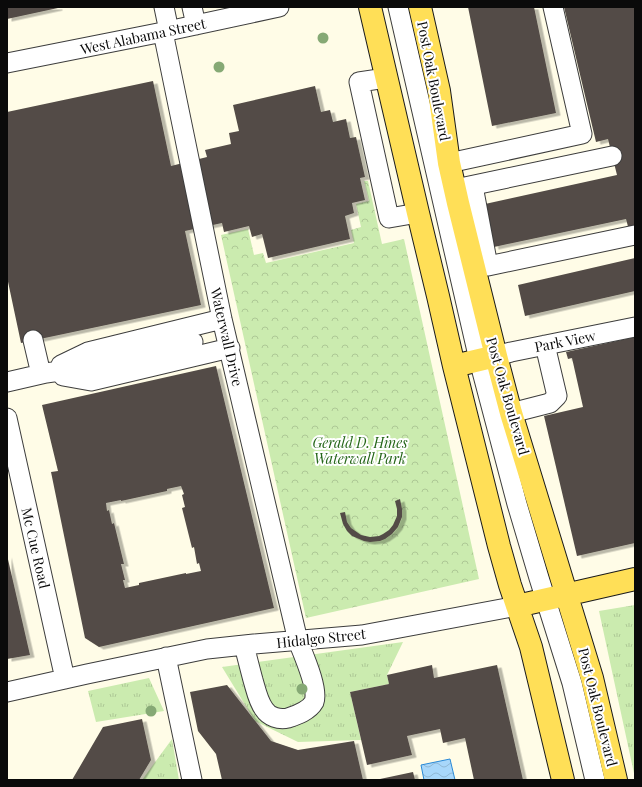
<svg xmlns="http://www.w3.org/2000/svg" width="642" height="787" font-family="'Playfair Display',serif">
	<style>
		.grass { fill: url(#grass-tufts) }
		.park { fill: url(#park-crowns) }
		.water { fill: url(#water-waves); stroke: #2a89d6 }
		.building { fill: #534c46; fill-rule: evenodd; filter: url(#shadow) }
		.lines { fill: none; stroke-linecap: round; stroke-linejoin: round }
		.minor-casing { stroke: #3d3d3d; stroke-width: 21 }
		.major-casing { stroke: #1b1b1b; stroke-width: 24 }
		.minor { stroke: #fff; stroke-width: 19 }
		.major { stroke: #ffdf57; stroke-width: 22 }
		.tree { fill: #86a975 }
		.labels { text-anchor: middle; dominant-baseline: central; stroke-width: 4; stroke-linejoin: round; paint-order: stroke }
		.street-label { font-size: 14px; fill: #0a0a0a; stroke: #fff }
		.park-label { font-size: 14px; font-style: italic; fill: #236517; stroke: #fff }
	</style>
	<defs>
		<pattern id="grass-tufts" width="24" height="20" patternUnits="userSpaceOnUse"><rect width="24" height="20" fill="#cbebaf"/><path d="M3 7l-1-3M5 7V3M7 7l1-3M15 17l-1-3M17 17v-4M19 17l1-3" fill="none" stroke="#adc895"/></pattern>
		<pattern id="park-crowns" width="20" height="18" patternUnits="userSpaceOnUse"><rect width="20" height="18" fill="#cbebaf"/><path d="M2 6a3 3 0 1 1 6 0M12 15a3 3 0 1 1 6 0" fill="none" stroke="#adc895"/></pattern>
		<pattern id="water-waves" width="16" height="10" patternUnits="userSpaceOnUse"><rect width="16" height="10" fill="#a8d7fa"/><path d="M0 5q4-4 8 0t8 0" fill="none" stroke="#8fb7d5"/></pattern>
		<filter id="shadow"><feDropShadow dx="4.5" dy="2.5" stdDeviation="0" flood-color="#0004"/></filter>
	</defs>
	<rect width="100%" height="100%" fill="#fffce7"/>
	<path class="grass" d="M635 605V778L599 611Z
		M403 642 387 675 389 684 350 692 361 740 298 742 255 721 222 667Z
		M149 678 164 711 96 722 88 691Z
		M172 739 179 780H142Z"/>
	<path class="park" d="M364 181H368L382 244 404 239 479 579 306 618 221 235 248 229 254 255 263 253 266 263 354 243 351 230 361 227 356 204 369 201Z"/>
	<path class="water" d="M450 759 455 780H424L421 765Z"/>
	<path class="building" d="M7 7H58V8L7 19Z
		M468 7H534L556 113 492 126Z
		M564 7H635V233L630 234 626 219 494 247 485 204 617 175 608 139 596 142Z
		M153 81 171 166 207 157 205 150 231 144 229 133 239 131 233 105 315 86 321 112 330 110 333 122 346 119 350 138 356 137 365 177 360 178 365 200 352 203 354 213 345 216 350 239 268 258 262 234 252 237 249 226 224 232 222 223 185 231 201 305 21 343 7 277V112Z
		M635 258V291L525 316 518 285Z
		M635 337V543L577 556 544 416 583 407 572 358 568 359 566 352Z
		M216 366 274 608 99 647 85 638 51 472 58 471 42 405ZM181 486 184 494 182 495 185 507 182 508 192 548 194 547 197 564 199 563 201 571 186 574V573L139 583V585L125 588 123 580H125L121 564H124L114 523 112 524 109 510 107 511 106 503 121 500V501L167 491V489Z
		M400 499 402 509V517L398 527 392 534 385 539 380 541 370 542 364 541 352 536 347 531 343 524 340 513 345 512 347 522 351 528 361 535 370 537 379 536 383 534 389 530 393 525 397 516V509L395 501Z
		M7 555 30 655 7 659Z
		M432 665 434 678 497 665 523 780H474L465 738 443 743 440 729 407 736 412 755 367 765 350 692 389 684 387 675Z
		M227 685 271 741 298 750 354 741 363 780H222L216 754 198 731 190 692Z
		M142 719 151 760 139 780H72L103 727Z
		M413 772 415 780H380V779Z"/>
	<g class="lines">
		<g class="minor-casing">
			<path id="minor" d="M164 7 169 31
				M192 7 196 25
				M398 7 479 360 517 504 539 578 572 683 595 780
				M163 32 222 319 298 641C303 654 319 689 314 702 309 711 297 715 288 718 279 720 269 717 264 709 258 701 256 690 253 680 250 669 247 657 244 645
				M7 63 163 32 279 7
				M386 78 359 82 389 218 418 213
				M449 163 582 134 553 7
				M473 186 488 266 635 235
				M460 188 612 156
				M33 340 41 374
				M496 356 511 352 635 327
				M61 365 88 352 222 319
				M63 376 91 381 230 348
				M7 382 46 373 88 367 193 342
				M511 413 550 403 557 396 545 345
				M7 418 65 679
				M166 657 192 780
				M7 692 87 674 207 649 254 644 362 635 517 606"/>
		</g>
		<g class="major-casing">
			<path id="major" d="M370 7 418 213 438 296 454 366 499 546 510 585 531 647 563 780
				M420 7 439 91 449 163 458 203 496 356 511 413 592 678 616 780
				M454 366 496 356
				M517 606 635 579"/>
		</g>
		<use href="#minor" class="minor"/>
		<use href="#major" class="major"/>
	</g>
	<g class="tree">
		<circle cx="323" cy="38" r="5.5"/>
		<circle cx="219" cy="67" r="5.5"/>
		<circle cx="302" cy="689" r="5.5"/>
		<circle cx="151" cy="711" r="5.5"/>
	</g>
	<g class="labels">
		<g class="street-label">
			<text transform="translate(143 36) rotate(-12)">West Alabama Street</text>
			<text transform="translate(434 81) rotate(79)">Post Oak Boulevard</text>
			<text transform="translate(227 337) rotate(77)">Waterwall Drive</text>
			<text transform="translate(565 341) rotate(-11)">Park View</text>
			<text transform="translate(508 396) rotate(74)">Post Oak Boulevard</text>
			<text transform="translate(36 548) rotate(77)">Mc Cue Road</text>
			<text transform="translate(321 638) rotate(-6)">Hidalgo Street</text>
			<text transform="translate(598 707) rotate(76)">Post Oak Boulevard</text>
		</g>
		<g class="park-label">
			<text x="360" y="442">Gerald D. Hines<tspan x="360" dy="16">Waterwall Park</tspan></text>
		</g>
	</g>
	<rect width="642" height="787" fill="none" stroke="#0a0a0a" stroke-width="16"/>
</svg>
